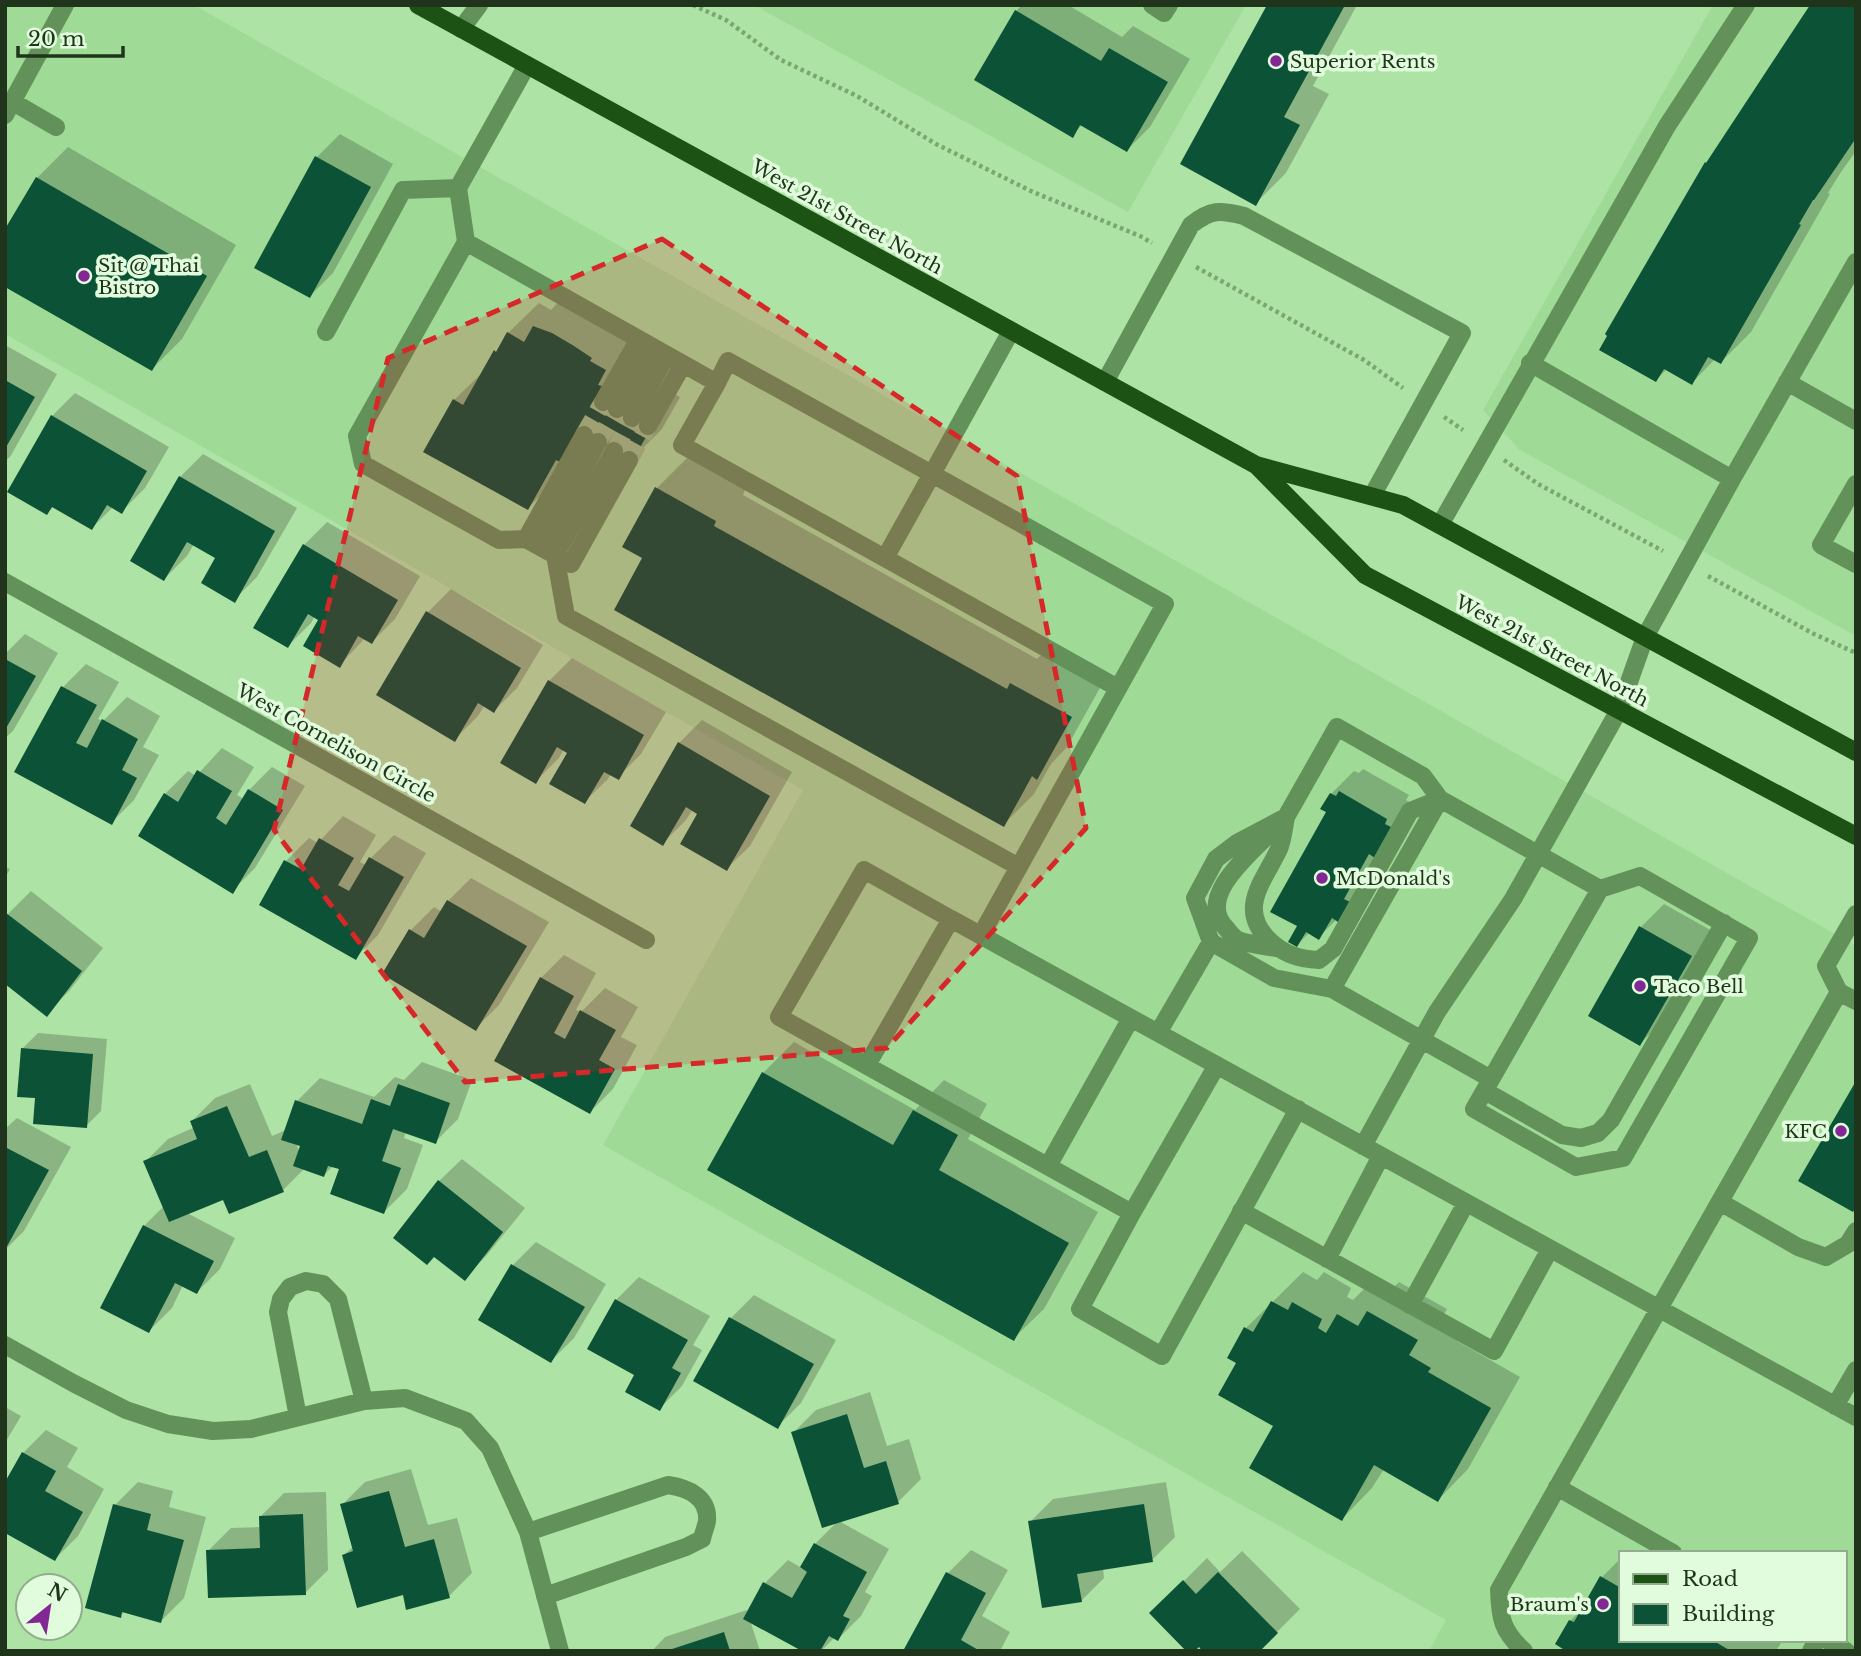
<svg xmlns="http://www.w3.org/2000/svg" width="1861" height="1656" font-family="'Libre Baskerville',serif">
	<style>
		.built { fill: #9fdb96; fill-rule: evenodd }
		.shadow { fill: #0003; fill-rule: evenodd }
		.building { fill: #0b5236 }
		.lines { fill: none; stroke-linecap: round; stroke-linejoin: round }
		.minor-tunnel { stroke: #91c089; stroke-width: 18; stroke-dasharray: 18 9; stroke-linecap: butt }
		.path { stroke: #7ba573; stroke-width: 4.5; stroke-dasharray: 3.5 3.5; stroke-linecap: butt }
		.minor { stroke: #62925a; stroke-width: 18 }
		.major { stroke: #1c5213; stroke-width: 18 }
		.marked { fill: #d62828; fill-opacity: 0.2; stroke: #d62828; stroke-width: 5; stroke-dasharray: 14 9; stroke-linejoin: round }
		.poi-dot { fill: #822793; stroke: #e1fcdc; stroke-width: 2.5 }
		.labels { text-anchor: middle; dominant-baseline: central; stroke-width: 7; stroke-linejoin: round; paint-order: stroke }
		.poi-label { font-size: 19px; fill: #1f341b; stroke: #e1fcdc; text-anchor: start }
		.street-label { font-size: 19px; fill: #1f341b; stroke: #e1fcdc }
	</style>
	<rect width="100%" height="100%" fill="#ade3a4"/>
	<path class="built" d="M5 5H194L1856 946V1651H1429L1446 1620 603 1145 803 790 5 334ZM1621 1553H1845V1640H1621Z
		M754 5H1246L1128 212Z
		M1713 5H1856V636L1520 450 1483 410Z"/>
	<path class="shadow" d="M1022 5H1068L1122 37 1133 26 1190 59 1150 127 1127 150 1083 124 1072 135 1016 11Z
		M1269 5H1357L1313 86 1329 94 1286 173 1255 204Z
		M1856 5V151L1841 172 1828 193 1830 194 1751 332 1721 362 1715 359 1692 383 1667 369 1656 380 1608 334 1706 163Z
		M340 134 393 164 333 273 310 296 317 157Z
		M68 147 236 245 182 339 152 369 5 233 37 178Z
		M564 296 636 340 625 367 680 397 662 429 632 459 586 434 558 478 528 508 426 451 454 400 485 370 508 333 539 303 551 310Z
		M5 345 57 374 10 457 5 461Z
		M75 393 169 447 145 488 122 511 113 507 92 528 54 506 47 513 52 416Z
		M203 454 297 508 257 577 234 600 218 557 194 544 187 556 164 579 180 477Z
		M687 458 745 490 743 495 1037 659 1042 654 1101 686 1067 747 1051 764 1034 794 1003 825 645 557 657 488Z
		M327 522 420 576 395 619 372 642 365 638 340 665 321 620 315 616 311 623 288 646 304 545Z
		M451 589 543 645 517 688 494 711 485 705 478 716 455 739 428 612Z
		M25 634 58 653 13 731 5 738V654Z
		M572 658 666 712 641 754 618 777 611 773 608 779 584 802 569 752 564 749 559 758 536 781 549 681Z
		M86 664 119 682 98 719 103 721 127 697 160 716 143 747 159 755 134 800 111 823 17 771 63 687Z
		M702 720 792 772 750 846 726 869 700 813 693 809 686 820 663 843 679 743Z
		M222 748 254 767 237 795 244 799 249 790 272 767 305 786 255 868 232 891 165 794 188 771 196 776Z
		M1363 769 1409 795 1406 800 1414 805 1371 879 1337 919 1319 937 1310 932 1297 945 1299 926 1329 811 1331 794 1354 771 1359 773Z
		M343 816 376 835 360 862 366 865 371 858 394 835 426 853 378 935 355 958 286 861 309 838 318 843Z
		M5 867 10 869 5 878Z
		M471 878 549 922 499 1005 476 1028 385 973 411 930 434 907 442 912 448 901Z
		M31 891 103 948 69 991 46 1014 5 982V917Z
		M1664 904 1714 932 1663 1021 1640 1044 1590 1015 1641 927Z
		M564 955 596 973 576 1010 581 1012 605 988 638 1007 621 1037 637 1045 613 1089 590 1112 496 1060 541 978Z
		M38 1033 107 1039 101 1111 86 1126 23 1048Z
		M794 1042 915 1110 944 1080 987 1104 968 1139 1098 1212 1044 1309 1013 1339 709 1169 763 1073Z
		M422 1062 472 1080 458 1119 435 1142 406 1131 404 1138 423 1145 407 1189 384 1212 341 1168 333 1166 324 1175 305 1168 283 1190 224 1198 187 1213 235 1238 220 1269 197 1292 183 1285 172 1308 149 1331 144 1226 164 1206 145 1162 168 1139 195 1127 192 1121 215 1098 250 1084 272 1136 286 1130 297 1101 320 1078 374 1097 395 1077 404 1080ZM296 1143 302 1145 300 1153Z
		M17 1118 71 1147 24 1231 5 1250V1129Z
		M462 1159 525 1208 487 1255 464 1278 435 1255 439 1181Z
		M536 1242 606 1284 574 1338 551 1361 480 1319 513 1265Z
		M1303 1272 1317 1280 1324 1272 1351 1288 1347 1297 1353 1300 1368 1285 1386 1295 1399 1282 1447 1309 1438 1324 1460 1337 1457 1341 1520 1377 1468 1469 1438 1500 1384 1469 1372 1488 1342 1519 1275 1425 1238 1363 1246 1328Z
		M639 1277 710 1316 693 1345 702 1350 682 1386 659 1409 637 1375 616 1300Z
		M754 1295 836 1340 801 1403 778 1426 696 1380 731 1318Z
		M870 1392 887 1446 909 1439 921 1479 898 1502 839 1521 889 1549 865 1592 872 1596 861 1616 838 1639 835 1637 821 1651H805L750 1620 760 1651H652L665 1637 747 1610 748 1614 765 1583 788 1560 802 1568 815 1544 838 1521 793 1433 816 1410Z
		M5 1407 21 1416 5 1443Z
		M46 1430 78 1448 67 1467 104 1489 78 1536 55 1559 23 1453Z
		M411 1469 428 1525 457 1518 472 1573 449 1596 404 1593 344 1555 354 1546 342 1505 365 1482Z
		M138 1482 173 1491 169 1507 206 1517 184 1598 161 1621 125 1611 120 1616 115 1505Z
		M1166 1482 1175 1537 1152 1560 1103 1568 1104 1578 1081 1601 1030 1522 1053 1499Z
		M326 1492 328 1570 305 1593 208 1551 231 1528 261 1527V1516L284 1493Z
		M971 1550 1008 1570 982 1616 1010 1632 1000 1651H905L948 1573Z
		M1242 1551 1300 1609 1258 1651 1152 1613 1207 1558 1220 1572Z
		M1621 1558V1640H1776L1781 1643 1776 1651H1570V1621L1585 1606 1602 1577Z"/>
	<path class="building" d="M1267 5H1345L1284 117 1300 125 1256 206 1180 164Z
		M1810 5H1856V138L1814 200H1813L1799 224 1801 225 1721 364 1708 357 1692 385 1664 369 1656 382 1599 350 1607 336 1605 334 1705 162 1706 163Z
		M1015 10 1101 61 1109 48 1168 82 1127 152 1080 125 1073 138 974 80Z
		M315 156 371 187 310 298 254 268Z
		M36 177 207 276 152 371 5 287V229Z
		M533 326 552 333 574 346 592 358 590 361 606 370 598 385 602 386 596 397 651 428 632 462 577 431 560 462 556 460 528 510 423 452 453 399 463 405 494 350 496 352 507 332 524 342Z
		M5 380 35 397 5 449Z
		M51 415 147 471 122 514 107 505 92 530 52 507 47 515 7 492Z
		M179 476 275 531 235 603 201 583 215 558 187 542 164 581 130 561Z
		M655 487 716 521 714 526 1007 689 1010 683 1072 717 1037 780 1032 776 1004 827 614 610 642 558 622 547Z
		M303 544 398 600 372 644 358 636 340 668 303 646 318 620 308 614 288 648 253 628Z
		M426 611 521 668 494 713 478 703 455 742 376 695Z
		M5 659 36 676 5 730Z
		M548 680 644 735 619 780 604 772 585 804 549 784 567 753 557 747 536 784 500 763Z
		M61 686 97 705 76 743 87 748 102 719 138 739 122 770 137 778 112 825 14 772Z
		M678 742 770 796 727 871 680 844 697 814 686 807 663 846 630 826Z
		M197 770 232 791 216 818 226 825 248 789 283 810 233 894 138 836 164 793 178 802Z
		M1339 791 1387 819 1385 824 1393 828 1375 858 1369 854 1344 899 1350 902 1338 922 1332 918 1319 940 1306 932 1297 947 1288 942 1297 926 1270 912 1326 812 1320 809 1330 793 1336 796Z
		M319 838 354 858 338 885 349 891 369 857 404 877 356 960 259 905 284 860 301 869Z
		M447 900 527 946 476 1031 382 974 409 929 424 938Z
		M6 913 82 971 47 1017 5 984Z
		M1639 926 1692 956 1640 1046 1588 1016Z
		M540 977 574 996 554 1033 565 1039 580 1010 616 1030 599 1060 615 1069 590 1114 494 1061Z
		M21 1048 93 1054 87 1128 33 1124 35 1098 17 1097Z
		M762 1072 893 1145 913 1110 958 1135 939 1170 1069 1243 1014 1341 707 1170Z
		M1856 1081V1207L1853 1212 1798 1181Z
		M398 1084 450 1103 436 1144 393 1129 382 1161 401 1168 384 1214 330 1194 339 1169 328 1166 324 1177 293 1166 300 1146 281 1140 295 1100 362 1124 371 1099 390 1106Z
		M227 1106 249 1157 267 1150 284 1192 229 1214 223 1200 169 1222 143 1161 197 1139 190 1121Z
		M5 1147 49 1170 5 1250Z
		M438 1180 503 1232 465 1281 434 1257 427 1265 393 1238Z
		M143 1225 214 1261 197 1294 175 1283 149 1333 100 1308Z
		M511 1264 585 1307 551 1363 478 1320Z
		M615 1299 688 1340 672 1368 681 1373 660 1411 625 1392 634 1375 587 1349Z
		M1271 1301 1288 1310 1292 1302 1322 1319 1318 1328 1326 1333 1337 1314 1358 1326 1367 1311 1418 1340 1409 1355 1431 1368 1428 1372 1491 1408 1438 1502 1374 1465 1342 1521 1249 1468 1273 1426 1218 1395 1236 1363 1227 1358 1244 1327 1253 1332Z
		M729 1317 814 1364 778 1429 693 1381Z
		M847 1414 864 1468 886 1461 899 1504 822 1528 791 1432Z
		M22 1452 56 1471 45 1491 83 1512 55 1561 5 1533V1482Z
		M389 1491 405 1547 434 1539 450 1598 406 1610 403 1595 357 1608 342 1555 353 1551 340 1504Z
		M113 1504 151 1514 147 1530 184 1540 161 1623 122 1612 121 1618 85 1608Z
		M1144 1504 1153 1562 1077 1574 1082 1602 1042 1608 1028 1521Z
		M303 1514 306 1595 208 1598 206 1550 260 1548 259 1516Z
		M814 1543 867 1572 843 1616 850 1619 838 1641 829 1636 820 1651H802L743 1619 763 1582 792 1598 807 1572 800 1567Z
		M946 1572 986 1593 961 1640 980 1651H903Z
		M1218 1572 1278 1633 1260 1651H1202L1199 1647 1195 1651H1186L1149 1613 1183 1580 1196 1594Z
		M1600 1576 1621 1588V1640H1712L1731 1651H1566L1555 1644 1569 1620 1574 1622Z
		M724 1632 730 1651H669V1650Z"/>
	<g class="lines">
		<path class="minor-tunnel" d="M584 435 603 402
			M598 442 617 409
			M614 451 632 418
			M629 460 648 426"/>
		<path class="path" d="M693 5 726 20 781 60 857 96 936 144 1033 192 1140 236 1152 243
			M1196 267 1364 360 1403 388
			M1444 417 1463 430
			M1504 460 1538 484 1663 551
			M1708 576 1814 634 1856 653"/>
		<path class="minor" d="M1152 5 1164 13 1169 5
			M461 29 479 5
			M527 65 458 188 466 242 717 383 728 361 932 474 1011 331
			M13 102 56 127
			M5 115 65 5
			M466 242 357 436 363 464 499 540 526 539 555 555 566 616 1019 867
			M326 332 403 190 458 188
			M1530 363 1732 479
			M1105 382 1191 225C1211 209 1220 210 1244 216L1462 333 1372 496
			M1787 382 1856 421
			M717 383 682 445 1118 688
			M603 402 639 339
			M617 409 652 347
			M632 418 667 355
			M648 426 683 364
			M614 451 555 555 571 564 629 460
			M1856 484 1821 545 1856 564
			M1440 525 1667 126 1746 5
			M526 539 584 435
			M540 547 598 442
			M885 558 932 474 1165 604 981 935
			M5 582 646 940
			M1440 799 1332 989 1274 978 1211 942 1195 898 1216 859 1237 843 1286 817 1337 727 1423 776 1440 799 1600 889
			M1286 817C1284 827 1283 839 1279 849 1264 881 1236 909 1270 941 1285 955 1300 959 1319 960L1333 949 1410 811 1440 799
			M1274 829C1253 851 1194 897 1226 928 1229 932 1234 938 1238 940 1247 944 1266 946 1276 948
			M1640 876 1749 938 1623 1158 1576 1167 1474 1109 1600 889Z
			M951 919 1856 1417
			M1332 989 1491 1079
			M1839 992 1856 1001
			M1158 1033 1211 942
			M867 1065 951 919 864 870 779 1017 1132 1213 1217 1065
			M1485 1091 1562 1135 1581 1138 1598 1133 1611 1120 1724 923
			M1363 1146 1437 1012 1513 899 1619 710 1645 637 1732 479 1856 262
			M1048 1166 1131 1018
			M1720 1202 1798 1247 1826 1257 1848 1244 1856 1231
			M1241 1211 1494 1351 1550 1249
			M1132 1213 1080 1309 1162 1356 1298 1109
			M1327 1259 1381 1156
			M1410 1305 1466 1203
			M5 1345 73 1383 126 1410 168 1424 213 1431 251 1429 364 1401 405 1398 466 1421 490 1448 528 1532 560 1651
			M1835 1406 1856 1370
			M298 1417 278 1312 281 1299 290 1287 306 1281 323 1284 338 1299 364 1401
			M1557 1487 1673 1553
			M528 1532 668 1485C688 1488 709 1497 707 1521 706 1527 703 1533 702 1539L686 1547 545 1596
			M1827 1640 1846 1651
			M1524 1651C1502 1631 1500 1619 1499 1590L1839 992 1826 966 1856 914
			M1811 1651 1817 1640"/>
		<path class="major" d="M418 5 1256 465 1403 505 1856 752
			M1256 465 1365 575 1856 836"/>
	</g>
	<path class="marked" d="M662 239 1017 476 1086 828 887 1048 465 1082 274 830 388 358Z"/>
	<g class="poi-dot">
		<circle cx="1276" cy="61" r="7"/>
		<circle cx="84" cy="276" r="7"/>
		<circle cx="1322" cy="878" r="7"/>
		<circle cx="1640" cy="986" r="7"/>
		<circle cx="1841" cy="1131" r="7"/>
		<circle cx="1603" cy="1604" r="7"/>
	</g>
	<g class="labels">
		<g class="poi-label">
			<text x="1290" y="61">Superior Rents</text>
			<text x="98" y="265">Sit @ Thai<tspan x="98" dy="22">Bistro</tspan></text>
			<text x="1336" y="878">McDonald's</text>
			<text x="1654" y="986">Taco Bell</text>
			<text x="1827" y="1131" text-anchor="end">KFC</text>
			<text x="1589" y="1604" text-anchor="end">Braum's</text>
		</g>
		<g class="street-label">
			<text transform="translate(847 217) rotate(29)">West 21st Street North</text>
			<text transform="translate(1552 651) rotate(28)">West 21st Street North</text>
			<text transform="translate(336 743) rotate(29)">West Cornelison Circle</text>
		</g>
	</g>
	<rect width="1861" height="1656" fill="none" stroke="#1f341b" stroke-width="14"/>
	<rect x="1619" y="1551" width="228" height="91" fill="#e1fcdc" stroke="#93ac8f" stroke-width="2"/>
	<rect x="1633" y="1574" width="35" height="10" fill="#1c5213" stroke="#93ac8f" stroke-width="2"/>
	<text x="1682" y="1586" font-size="21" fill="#1f341b">Road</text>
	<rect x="1633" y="1604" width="35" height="21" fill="#0b5236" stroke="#93ac8f" stroke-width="2"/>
	<text x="1682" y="1621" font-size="21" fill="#1f341b">Building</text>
	<g transform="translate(49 1607) rotate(30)"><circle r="33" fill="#e1fcdc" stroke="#93ac8f" stroke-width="2"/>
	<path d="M0-5L12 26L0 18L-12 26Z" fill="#822793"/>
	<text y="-10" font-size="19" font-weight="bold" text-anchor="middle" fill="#1f341b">N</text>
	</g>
	<path d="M18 46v10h105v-10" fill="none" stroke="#1f341b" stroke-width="3.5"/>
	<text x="28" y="46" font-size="21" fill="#1f341b" stroke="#e1fcdc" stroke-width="5" paint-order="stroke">20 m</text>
</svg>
